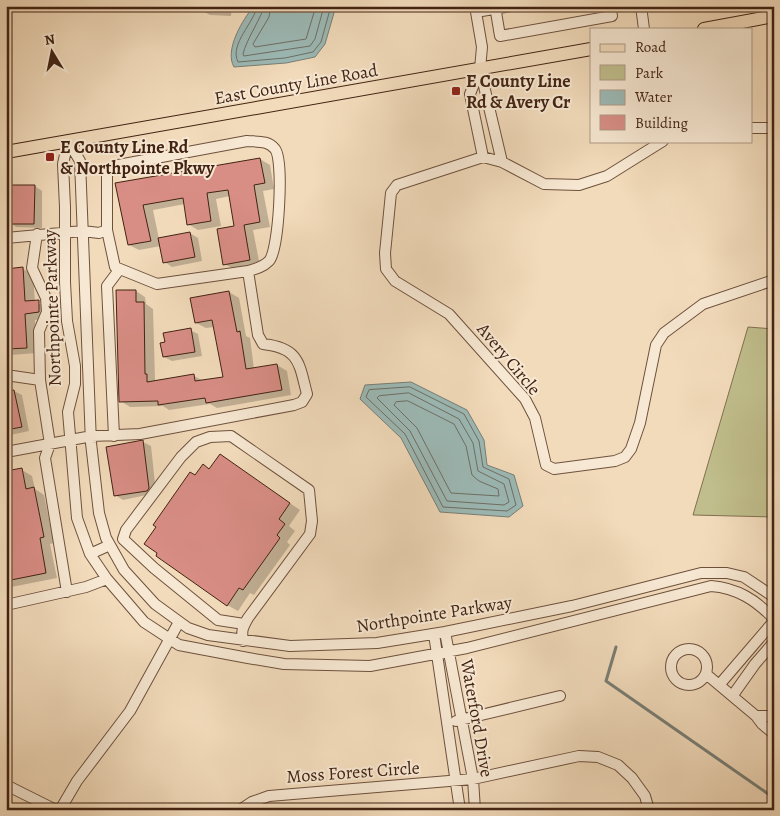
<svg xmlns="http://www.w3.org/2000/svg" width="780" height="816" font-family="Alegreya,serif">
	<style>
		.green { fill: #c0be8c; stroke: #817050 }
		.water { fill: #9cbab7; stroke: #787e75 }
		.shadow { fill: #0003 }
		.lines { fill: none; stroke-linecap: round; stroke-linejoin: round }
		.shore { stroke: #6f6e65; stroke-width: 1 }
		.stream { stroke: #787e75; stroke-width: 3 }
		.building { fill: #d88d85; stroke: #422313 }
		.minor-casing { stroke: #6e513d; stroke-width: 12 }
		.major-casing { stroke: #422313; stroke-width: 14 }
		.minor { stroke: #f7e8d3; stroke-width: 10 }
		.major { stroke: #f2dbbb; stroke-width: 12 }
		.poi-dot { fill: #8f2418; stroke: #f7e8d3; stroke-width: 2 }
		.labels { text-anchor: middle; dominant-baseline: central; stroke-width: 4; stroke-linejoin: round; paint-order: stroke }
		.poi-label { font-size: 18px; font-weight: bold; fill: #422313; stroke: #f7e8d3; text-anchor: start }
		.street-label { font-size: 18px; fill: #422313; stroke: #f7e8d3 }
	</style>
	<rect width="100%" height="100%" fill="#f2dbbb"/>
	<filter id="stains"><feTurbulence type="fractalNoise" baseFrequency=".004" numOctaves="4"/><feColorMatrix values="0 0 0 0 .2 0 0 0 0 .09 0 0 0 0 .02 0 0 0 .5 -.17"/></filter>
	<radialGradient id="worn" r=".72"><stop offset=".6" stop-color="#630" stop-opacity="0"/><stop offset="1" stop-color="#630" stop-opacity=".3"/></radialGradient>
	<path class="green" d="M748 327 774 329V517L693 515Z"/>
	<path class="water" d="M254 6H336L325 44 315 57 286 63 234 67C224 50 243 19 254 6Z
		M411 382 467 410 484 440 487 465 514 475 523 506 509 517 440 512 401 438 360 399 365 385Z"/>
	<path class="shadow" d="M202 6H232L231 16 210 15 202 11Z
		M260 159 270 165 274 189 263 191 270 227 253 230 260 266 235 270 225 264 236 227 230 196 216 199 221 226 198 230 188 224 185 204 153 210 159 239 190 233 198 238 202 261 172 267 165 262 161 246 139 250 129 245 116 184Z
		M35 186 42 191V228L16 227 6 220V205L7 209Z
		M6 264 8 270 23 269 33 275 35 302 49 308 50 318 35 320 37 353 11 355 12 365H6V341L9 340Z
		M136 291 145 297 146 304 153 309 155 380 194 376 204 381 225 378 215 327 206 328 196 323 229 292 239 298 246 336 250 338 254 369 277 365 287 371 291 395 217 408 210 404 169 410 163 406 130 407 121 401Z
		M190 330 198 334 202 356 172 361 164 357Z
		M14 391 22 395 29 431 6 436V392Z
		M143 442 151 446 156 493 123 500 115 495Z
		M220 455 300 510 289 526 295 531 287 542 290 545 254 595 250 593 238 611 227 605 195 477 210 470Z
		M22 470 32 476 35 489 44 495 54 543 50 544 57 578 6 588V473Z"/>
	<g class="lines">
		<path class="shore" d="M257 6C255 22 229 44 238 62L285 58 313 52 321 42 331 6
			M264 6C263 15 246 40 243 54L244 56 310 46 315 39 324 6
			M271 6 269 17 253 44 255 47 306 39 316 6
			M410 387 464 414 479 441 483 467 509 479 516 505 507 511 443 507 405 434 366 397 369 390Z
			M409 393 459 419 473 443 478 471 504 484 509 502 504 505 447 501 410 431 377 398 379 396Z
			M408 401 454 424 466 446 472 475 479 481 498 489 499 496 451 493 417 428 394 405 396 402Z"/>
		<path class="stream" d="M616 647 606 681 774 798"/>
	</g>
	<path class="building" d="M260 158 265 183 254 185 260 222 244 225 250 260 223 265 217 229 234 226 228 190 207 193 211 221 187 225 183 198 143 205 151 241 128 245 115 183Z
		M7 185H35L34 224H7Z
		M190 232 195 257 163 263 158 238Z
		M23 267 25 301 39 300V312L25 314 27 348 8 349 6 269Z
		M116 290H136V302H144L145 374H147V382L194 374 195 381 223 377 212 320 195 323 190 298 229 291 237 332 240 331 246 369 277 364 282 390 206 403 205 398 158 405V401L119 402Z
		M191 328 195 352 163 357 160 343 165 342 163 333Z
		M14 390 22 427 6 430V391Z
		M143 440 149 488 147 491 114 496 106 447Z
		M220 454 290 503 279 519 285 524 277 535 280 538 243 590 239 588 227 606 156 556 157 553 144 544 156 527 153 525 190 472 195 475 203 464 209 469Z
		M22 468 26 489 34 487 44 537 40 538 46 573 6 581V471Z"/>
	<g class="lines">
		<g class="minor-casing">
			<path id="minor" d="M475 6 482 47 480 69
				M495 6 500 36 612 16 610 6
				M641 6 644 29
				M476 12 511 6
				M751 128H774
				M68 141 63 164 65 207V282L67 321 75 366V384L68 412 77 518 90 554 107 579 144 622 179 645 248 658 284 664 370 666 467 648 711 586C737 588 756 600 774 619
				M68 141 80 161 91 443 99 513 106 538 124 570 155 604 188 628 208 635 290 646 377 643 445 632 572 606 701 573H727L744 577 774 597
				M247 141C257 142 268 140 275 149 284 160 279 250 269 261 263 267 256 269 248 271L157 284 115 267 107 230V170L113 166Z
				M663 141 607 176 579 185 544 184 502 162 483 157 397 185 391 193 385 253 386 269 395 281 449 314 525 399 535 418 546 465 554 469 615 461 625 457 631 449 640 423 656 345 664 333 703 304 774 280
				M483 157 470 94 480 69 502 162
				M37 234 32 268 46 298 47 312 39 331 40 380 50 444 45 458 67 592
				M6 238 83 231 99 233 107 230
				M6 375 40 380
				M114 436 107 286 119 270
				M6 452 92 436 140 434 294 405 302 402 307 394C299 364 300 348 263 344L258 335 248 271
				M90 554 110 545
				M6 605 86 587 107 579
				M445 632 473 779 475 810
				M434 634 460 810
				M243 641C241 630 243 627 248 618L310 534 312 521 309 490 231 436 210 437 196 442 181 457 126 530 123 539 154 568 218 620 244 624
				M671 667a18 18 0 1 1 36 0a18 18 0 1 1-36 0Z
				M706 674 756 716 762 724 774 734
				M720 684 774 621
				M733 695 755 664 774 642
				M756 716H774
				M456 721 560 696
				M6 785 56 810
				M60 810 77 781 130 711 179 622
				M240 810 252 802 269 796 473 779 579 756 598 757 618 765 632 778 645 796 649 810"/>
		</g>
		<g class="major-casing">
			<path id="major" d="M704 29 774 16
				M6 152 591 49"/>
		</g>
		<use href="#minor" class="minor"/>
		<use href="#major" class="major"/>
	</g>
	<g class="poi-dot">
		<rect x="451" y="86" width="10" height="10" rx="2.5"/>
		<rect x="45" y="152" width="10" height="10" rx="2.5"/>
	</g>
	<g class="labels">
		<g class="poi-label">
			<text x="466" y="81">E County Line<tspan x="466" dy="21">Rd &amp; Avery Cr</tspan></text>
			<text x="60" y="147">E County Line Rd<tspan x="60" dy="21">&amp; Northpointe Pkwy</tspan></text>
		</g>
		<g class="street-label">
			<text transform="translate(296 84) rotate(-10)">East County Line Road</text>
			<text transform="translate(52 308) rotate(-92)">Northpointe Parkway</text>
			<text transform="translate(509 359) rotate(50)">Avery Circle</text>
			<text transform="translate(434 614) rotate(-9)">Northpointe Parkway</text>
			<text transform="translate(477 718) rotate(80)">Waterford Drive</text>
			<text transform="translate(353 772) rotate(-4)">Moss Forest Circle</text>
		</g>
	</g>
	<rect width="780" height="816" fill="none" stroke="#f2dbbb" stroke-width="25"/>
	<rect x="8" y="8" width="765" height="801" fill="none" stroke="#422313" stroke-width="2.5"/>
	<rect x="12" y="12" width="755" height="791" fill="none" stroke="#422313"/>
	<rect x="590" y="28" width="162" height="115" fill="#f7e8d3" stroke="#af9986"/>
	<rect x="600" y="44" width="25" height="8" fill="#f2dbbb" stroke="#af9986"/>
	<text x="635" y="52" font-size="15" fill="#422313">Road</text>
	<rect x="600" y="65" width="25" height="15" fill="#c0be8c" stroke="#af9986"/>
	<text x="635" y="78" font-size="15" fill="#422313">Park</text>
	<rect x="600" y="90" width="25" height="15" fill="#9cbab7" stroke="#af9986"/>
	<text x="635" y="102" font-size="15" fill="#422313">Water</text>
	<rect x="600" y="115" width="25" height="15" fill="#d88d85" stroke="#af9986"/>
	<text x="635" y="128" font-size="15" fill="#422313">Building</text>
	<g transform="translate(52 52) rotate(350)" stroke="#f7e8d3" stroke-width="4" paint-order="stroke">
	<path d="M0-4L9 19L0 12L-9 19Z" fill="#422313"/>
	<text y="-8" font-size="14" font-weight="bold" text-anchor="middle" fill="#422313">N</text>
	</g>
	<rect width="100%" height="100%" filter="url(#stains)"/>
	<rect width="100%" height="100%" fill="url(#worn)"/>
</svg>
